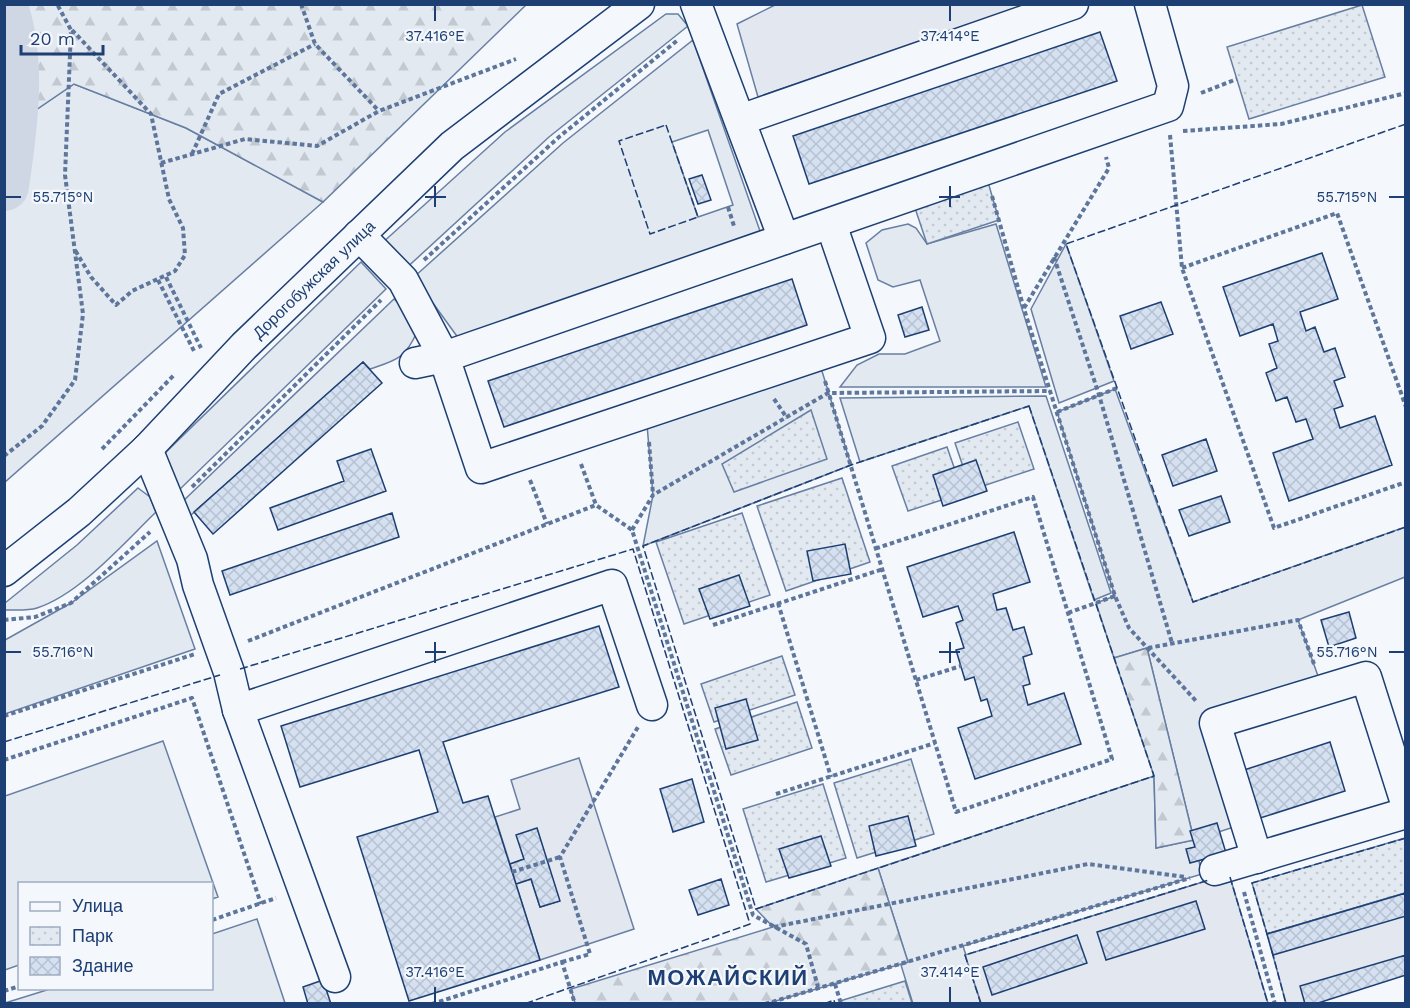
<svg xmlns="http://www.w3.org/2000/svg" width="1410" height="1008" font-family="'Work Sans',sans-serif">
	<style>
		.grass { fill: #e3e9f0; stroke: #687fa3; stroke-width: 1.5; fill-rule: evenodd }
		.forest { fill: url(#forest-firs); stroke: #687fa3; stroke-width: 1.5 }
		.park { fill: url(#park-dots); stroke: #687fa3; stroke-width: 1.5 }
		.parking { fill: #e3e8f0; stroke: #687fa3; stroke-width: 1.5 }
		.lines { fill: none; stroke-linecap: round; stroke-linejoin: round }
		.river { stroke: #cfd7e4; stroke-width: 50 }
		.building { fill: url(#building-cross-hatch); stroke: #1d3f73; stroke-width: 1.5 }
		.minor-casing { stroke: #1d3f73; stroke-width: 33 }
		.path { stroke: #5e769c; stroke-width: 4; stroke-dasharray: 4.5 3; stroke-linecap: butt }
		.minor { stroke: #f4f7fb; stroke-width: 30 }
		.fence { stroke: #1d3f73; stroke-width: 1.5; stroke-dasharray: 8 3; stroke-linecap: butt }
		.ticks { fill: none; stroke: #1d3f73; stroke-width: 2 }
		.labels { text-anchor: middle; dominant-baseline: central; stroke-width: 4.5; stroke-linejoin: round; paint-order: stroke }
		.street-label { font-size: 16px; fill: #1d3f73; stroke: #f4f7fb }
		.district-label { font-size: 22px; font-weight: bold; letter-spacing: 1.5px; fill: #1d3f73; stroke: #f4f7fb }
		.ticks-label { font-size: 15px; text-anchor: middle; fill: #1d3f73; stroke: #f4f7fb; stroke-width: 4.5; stroke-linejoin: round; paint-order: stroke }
	</style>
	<defs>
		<pattern id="forest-firs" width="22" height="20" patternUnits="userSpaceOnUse" patternTransform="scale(1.5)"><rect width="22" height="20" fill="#e3e9f0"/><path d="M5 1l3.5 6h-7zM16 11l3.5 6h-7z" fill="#c2c9d1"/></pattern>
		<pattern id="park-dots" width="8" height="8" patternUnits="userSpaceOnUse" patternTransform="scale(1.5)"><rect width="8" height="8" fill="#e3e9f0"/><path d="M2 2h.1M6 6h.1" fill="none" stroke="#c2c9d1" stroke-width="1.8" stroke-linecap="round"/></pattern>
		<pattern id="building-cross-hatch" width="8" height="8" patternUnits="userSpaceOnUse" patternTransform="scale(1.5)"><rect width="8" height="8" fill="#d5e0f0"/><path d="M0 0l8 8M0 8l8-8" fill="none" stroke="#b6c1d1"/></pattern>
	</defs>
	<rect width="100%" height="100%" fill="#f4f7fb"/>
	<path class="grass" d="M666 14H678L688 26 549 137 402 272 381 244 505 132Z
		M693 40 760 231 459 339 414 277 563 143ZM708 130 733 205 698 217 672 142Z
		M74 84 186 128 323 202 5 482V131Z
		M908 224 916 228 927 244 996 224 1046 387H840L857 365 879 354H905L940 341 920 280 893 287 878 280 866 243 882 230Z
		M1066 244 1114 381 1059 403 1031 309Z
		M361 262 386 289 176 493 162 456Z
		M394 299 412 315 417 332C405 359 396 360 370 369L363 362 191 515 180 504Z
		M817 355 851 465 643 546 653 495 646 413Z
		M1115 389 1193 602 1405 527V577L1298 620 1323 690 1216 723 1246 823 1194 840 1202 874 963 946 981 1003 913 1004 901 965 908 962 878 868 1154 776 1156 848 1194 840 1147 648 1114 658 1096 603 1115 596 1057 412Z
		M1046 396 1111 593 1094 600 1029 406 860 462 840 398Z
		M138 488 150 497 156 512C124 543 80 594 37 608 28 611 14 610 5 610V603L77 545Z
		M157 541 195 649 5 714V640L71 603Z
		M163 741 218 897 212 899V884H20L19 965 5 970V796Z
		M257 919 285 1003H5L50 989 212 988V934Z"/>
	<path class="forest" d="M5 4H526V5L323 202 186 128 74 84 5 131Z
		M1147 648 1194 840 1156 848 1154 776 1114 658Z
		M878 868 908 962 769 1003H575L571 989 773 927 756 909Z"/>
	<path class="park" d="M1362 5 1385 77 1249 119 1227 47Z
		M988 182 999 220 927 244 915 208Z
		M811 410 827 459 734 492 722 464Z
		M1018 422 1034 469 971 490 955 443Z
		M947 447 963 493 908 511 892 466Z
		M842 478 870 562 786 591 757 506Z
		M742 513 770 595 684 624 656 542Z
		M782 656 795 695 714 722 701 684Z
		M797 702 812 748 731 775 715 729Z
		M911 759 934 834 857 858 834 783Z
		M823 784 846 858 766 882 743 809Z
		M1405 838V893L1267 934 1252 883Z
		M905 981 912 1003H841L840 1001Z"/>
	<path class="parking" d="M775 5V4L1025 5 758 97 737 24Z
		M579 758 634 929 540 960 516 884 531 879 540 907 559 901 537 829 517 835 524 859 510 864 495 817 520 809 511 780Z
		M1229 874 1268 1003H981L965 955Z
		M1405 893V975L1315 1003H1286L1267 934Z"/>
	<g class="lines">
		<path class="river" d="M4 10C22 65 12 130 4 186"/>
	</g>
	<path class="building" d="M1100 32 1117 81 809 184 793 136Z
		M702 175 711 200 698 204 689 179Z
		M1322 253 1338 299 1300 312 1306 331 1315 327 1324 352 1335 348 1345 377 1334 381 1343 406 1334 409 1340 428 1375 416 1392 465 1289 501 1273 453 1313 439 1306 419 1296 422 1287 397 1276 401 1266 373 1277 368 1269 344 1278 341 1273 324 1240 336 1223 287Z
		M792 279 807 325 504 427 488 381Z
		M1161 302 1173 334 1131 349 1120 316Z
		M922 307 929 330 905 337 898 315Z
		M363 362 382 383 213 534 194 512Z
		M1206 439 1217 471 1173 486 1162 455Z
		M371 449 386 491 278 530 270 508 344 481 337 461Z
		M976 460 987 491 943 506 933 475Z
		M1221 496 1230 522 1189 536 1179 510Z
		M392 513 399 537 230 595 222 571Z
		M1014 532 1030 582 993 594 997 610 1006 608 1013 630 1024 627 1032 654 1023 657 1030 684 1023 686 1028 705 1064 693 1081 744 975 779 958 728 992 716 987 699 981 701 974 677 965 680 956 650 964 648 956 623 963 620 958 606 923 617 907 567Z
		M845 544 851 574 813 581 807 551Z
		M739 575 750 606 710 619 699 589Z
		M1349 612 1356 638 1329 647 1321 620Z
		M599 626 619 687 443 742 463 803 488 796 540 960 409 1001 357 837 438 812 419 750 300 787 281 726Z
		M746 699 758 740 726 749 715 708Z
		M1330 742 1345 791 1257 819 1241 771Z
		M692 779 704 822 673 832 660 789Z
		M908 816 916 846 876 856 869 826Z
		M1217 823 1226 853 1190 863 1186 849 1195 847 1190 831Z
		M537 828 560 901 540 907 531 879 516 884 510 864 524 859 516 835Z
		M821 836 831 866 789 878 779 849Z
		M721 879 729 905 698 915 689 890Z
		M1406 893V916L1273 955 1267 934Z
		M1196 901 1205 929 1106 960 1097 932Z
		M1077 935 1087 963 992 995 983 967Z
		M1406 955V975L1315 1004H1305L1300 986Z
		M323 980 331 1004H308L303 987Z"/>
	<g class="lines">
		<g class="minor-casing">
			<g id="minor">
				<path d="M696 4 784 239"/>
				<path d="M740 120 1073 4"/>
				<path d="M359 235 403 280 444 357 481 468 870 338 831 224"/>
				<path d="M415 363 444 357 1168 106 1173 86 1150 4"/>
				<path d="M147 449 192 559 198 585 229 672 238 710 335 977"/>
				<path id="s1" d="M4 571 79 512 147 449 244 346 452 146 639 4"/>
				<path d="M238 710 612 585 652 705"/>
				<path d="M1257 858 1215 723 1366 677 1406 803"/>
				<path d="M1215 870 1406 813"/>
			</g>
		</g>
		<path class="path" d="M301 4 315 44 379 111
			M72 30 151 114 169 199 183 228 185 255 175 271 132 291 116 305 91 277 75 250
			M1201 93 1237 79
			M1183 131 1281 124 1406 93
			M1170 135 1182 268 1274 528 1406 482
			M192 154 219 94 315 44
			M161 163 245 139 317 146 379 111 516 59
			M992 196 1024 309 1115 596 1129 628 1197 702
			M728 207 734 226
			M1054 257 1099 395 1172 643
			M424 260 559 137 679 39
			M1182 268 1337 213 1406 407
			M166 277 201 348
			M158 280 195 353
			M1024 308 1109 168 1106 157
			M825 381 956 812 1112 759 1033 497 877 548
			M774 399 787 418
			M1057 412 1117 388
			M649 442 653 495
			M102 449 174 375
			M4 456 42 426 75 380 83 314 65 175 71 30 57 4
			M581 464 596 505
			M530 480 547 524
			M192 487 381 300
			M632 530 653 495 828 393 1050 391
			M778 603 831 777
			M1068 613 1115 596
			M4 620 35 617 71 603 150 532
			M713 625 883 569
			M248 641 596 505 632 530 753 915 806 944 818 987
			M1148 648 1298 620 1314 664
			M916 680 961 666
			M4 716 195 654
			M4 760 192 698 261 904
			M776 794 935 743
			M512 872 560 857
			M1244 892 1275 1004
			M212 920 276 898
			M774 927 1088 864 1186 877
			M562 962 590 954 560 857 638 727
			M835 984 841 1004
			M4 991 20 986
			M432 1004 562 962 575 1004
			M765 1004 1190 878"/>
		<use href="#minor" class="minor"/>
		<path class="fence" d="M1406 124 1066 244 1193 602 1406 527
			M666 125 698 217 650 234 619 141Z
			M1029 406 1154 776 756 909 643 546 851 465Z
			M240 669 633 549 750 924 524 1004
			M4 742 220 675
			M1230 877 1268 1004
			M1270 933 1267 934 1252 883 1406 838
			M1272 951 1286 1004
			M824 1004 834 1000 835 1004
			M981 1004 965 955 1209 880"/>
	</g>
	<path class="ticks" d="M435 6V21M950 6V21M435 186V207M950 186V207M6 197H21M425 197H446M939 197H960M1389 197H1404M435 642V663M950 642V663M6 652H21M425 652H446M939 652H960M1389 652H1404M435 987V1002M950 987V1002"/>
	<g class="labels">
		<g class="street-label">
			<text stroke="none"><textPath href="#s1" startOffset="426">Дорогобужская улица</textPath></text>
		</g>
		<g class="district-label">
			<text x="728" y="977">МОЖАЙСКИЙ</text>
		</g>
	</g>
	<g class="ticks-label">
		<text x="435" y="41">37.416°E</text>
		<text x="950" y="41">37.414°E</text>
		<text x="1347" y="202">55.715°N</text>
		<text x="63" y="202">55.715°N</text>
		<text x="1347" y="657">55.716°N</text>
		<text x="63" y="657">55.716°N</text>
		<text x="435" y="977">37.416°E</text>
		<text x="950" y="977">37.414°E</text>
	</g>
	<rect width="1410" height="1008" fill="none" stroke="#1d3f73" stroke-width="12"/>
	<rect x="18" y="882" width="195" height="108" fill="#f4f7fb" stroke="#9eadc5" stroke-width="1.5"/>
	<rect x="30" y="902" width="30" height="9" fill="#f4f7fb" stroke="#9eadc5" stroke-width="1.5"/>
	<text x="72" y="912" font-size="18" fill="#1d3f73">Улица</text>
	<rect x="30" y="927" width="30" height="18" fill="url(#park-dots)" stroke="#9eadc5" stroke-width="1.5"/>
	<text x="72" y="942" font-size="18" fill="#1d3f73">Парк</text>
	<rect x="30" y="957" width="30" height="18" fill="url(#building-cross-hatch)" stroke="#9eadc5" stroke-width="1.5"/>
	<text x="72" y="972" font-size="18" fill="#1d3f73">Здание</text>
	<path d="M21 45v9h82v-9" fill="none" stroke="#1d3f73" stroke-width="3"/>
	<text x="30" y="45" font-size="18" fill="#1d3f73" stroke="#f4f7fb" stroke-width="4.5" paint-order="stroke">20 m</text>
</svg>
